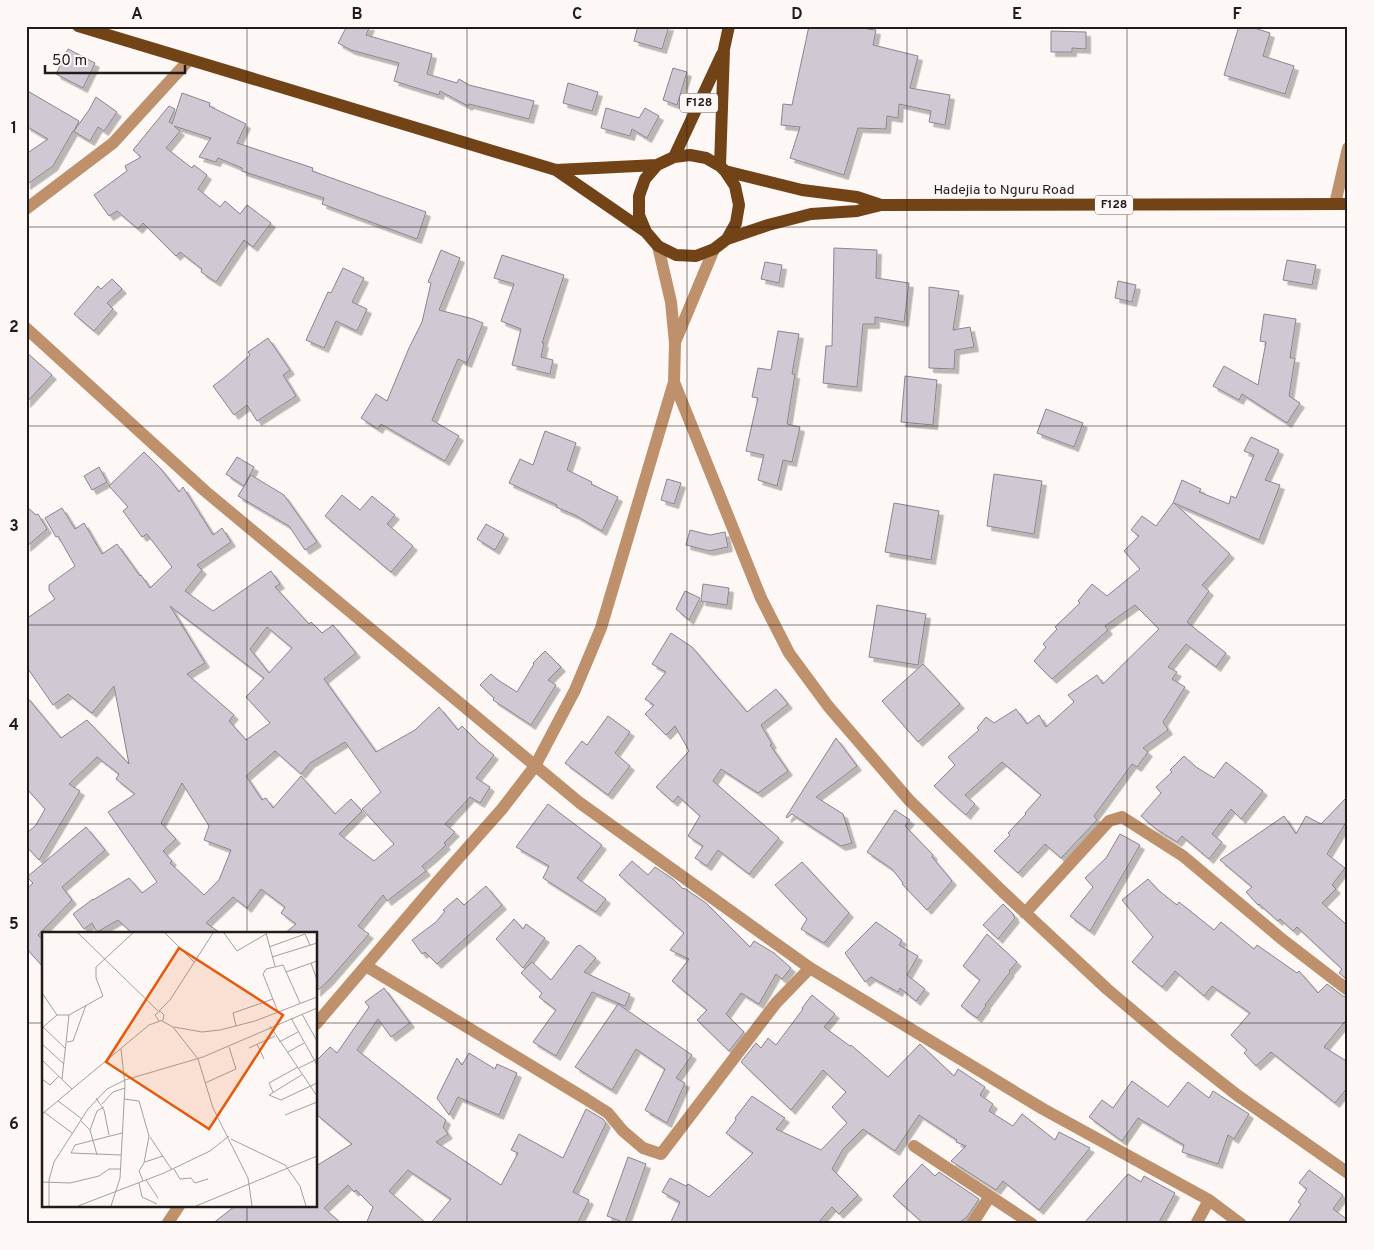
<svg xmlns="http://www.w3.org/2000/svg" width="1374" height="1250" font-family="Overpass,sans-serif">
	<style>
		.building { fill: #d0c9d4; stroke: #8b848e; fill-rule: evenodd; filter: url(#shadow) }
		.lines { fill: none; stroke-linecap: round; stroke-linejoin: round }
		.street { stroke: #be906b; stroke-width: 12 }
		.primary { stroke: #714317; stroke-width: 12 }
		.grid { fill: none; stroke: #211c19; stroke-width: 1; stroke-opacity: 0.55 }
		.labels { text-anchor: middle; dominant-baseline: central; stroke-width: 4; stroke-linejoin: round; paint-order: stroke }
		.shield { fill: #fdf8f5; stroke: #635e5b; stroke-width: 1 }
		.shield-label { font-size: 12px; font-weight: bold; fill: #211c19 }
		.street-label { font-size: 14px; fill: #211c19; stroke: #fdf8f5 }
		.inset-road { fill: none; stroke: #a5a09d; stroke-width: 1 }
		.view { fill: #e8590c; fill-opacity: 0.15; stroke: #e8590c; stroke-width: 2.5 }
		.inset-edge { fill: none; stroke: #211c19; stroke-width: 2.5 }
		.neatline { fill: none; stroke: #211c19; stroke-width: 2 }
		.grid-label { font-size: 16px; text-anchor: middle; font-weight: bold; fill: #211c19 }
	</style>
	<defs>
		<filter id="shadow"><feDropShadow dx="4.5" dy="4.5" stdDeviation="0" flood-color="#0004"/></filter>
	</defs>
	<rect width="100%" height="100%" fill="#fdf8f5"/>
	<path class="building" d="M347 26H370L366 35 432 54 427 74 457 83 459 79 469 85 534 101 529 119 469 104 468 106 440 91 439 95 394 81 399 63 351 50 338 43Z
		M638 26H669L662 49 634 41Z
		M809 26H867V29L876 30 873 45 918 56 910 88 950 95 945 125 929 122 931 111 899 104 898 118 887 116 886 129 858 128 844 175 790 158 800 127 781 125 783 104 792 105Z
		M1239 26H1248L1270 33 1263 56 1294 66 1285 94 1224 75Z
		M1051 31 1086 32V49L1072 48V52H1051Z
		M68 49 95 63 83 88 56 74Z
		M673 68 687 72 677 105 663 100Z
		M568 83 598 92 592 111 563 103Z
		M26 90 79 121 74 131 89 110 96 97 117 112 104 131 98 127 90 141 73 131 53 166 26 185V154L48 139 26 126Z
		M182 93 210 103 209 106 246 124 237 143 313 168 312 171 426 212 417 239 322 204 324 198 242 171V168L218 158 216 162 199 157 211 138 174 126 180 131 166 148 192 168 194 165 207 175 198 189 220 207 225 201 240 214 247 205 271 223 253 247 244 240 216 282 201 272 202 269 180 252 176 256 143 223 138 229 117 211 109 216 94 195 127 171 125 166 141 157 133 150 169 106 175 109 169 122 172 124Z
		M606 108 639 118 645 108 659 116 647 138 632 129 630 136 601 128Z
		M834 248 877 250 876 278 909 283 904 322 875 317V324H863L857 387 823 383 826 346H832Z
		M441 250 460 258 439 310 473 319 483 323 467 363 458 359 432 420 459 436 445 461 381 424 378 429 361 418 376 394 387 401 409 348 422 322 431 283 428 282Z
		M502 255 564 275 542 343H544L541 357 553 360 550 374 512 365 521 329 501 321 514 284 494 278Z
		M1287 260 1316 265 1312 285 1283 280Z
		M765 262 782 265 779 283 761 279Z
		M343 268 364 278 352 302 367 309 357 331 336 321 324 348 306 340 328 292 331 293Z
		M112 279 122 289 107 303 113 309 94 331 74 314 98 286 101 289Z
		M1118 281 1136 285 1132 302 1115 298Z
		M929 287 959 291 953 330 970 327 974 347 955 350 954 369 929 368Z
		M1264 314 1296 319 1290 358H1295L1289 396 1300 403 1287 423 1242 394 1239 400 1213 386 1224 366 1258 385 1266 342 1260 341Z
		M778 331 799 334 792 374H795L787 424 800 427 792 462 783 460 777 486 758 480 764 455 746 451 758 398 752 397 758 368 771 370Z
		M268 338 290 370 283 375 296 396 257 421 247 405 234 415 213 386 225 377 250 355 248 352Z
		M26 352 52 375 26 403Z
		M905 376 937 380 933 425 901 422Z
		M1046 409 1083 423 1074 447 1037 433Z
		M545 431 576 443 567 470 592 482 591 484 618 497 602 531 575 515 556 507 557 505 509 483 520 459 533 465Z
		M1251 437 1279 450 1265 480 1280 485 1259 540 1174 503 1230 554 1202 585 1209 591 1187 622 1198 631 1226 653 1216 667 1186 644 1168 667 1177 672 1172 679 1185 687 1163 722 1168 730 1143 748 1148 752 1137 767 1132 764 1094 816 1097 820 1061 858 1045 844 1018 873 994 851 1010 835 1008 833 1026 814 1025 813 1041 795 1002 762 965 795 975 804 966 815 950 801 934 786 955 765 948 757 979 730 977 728 986 717 994 723 1016 709 1027 724 1039 715 1046 727 1074 702 1068 695 1097 675 1103 684 1159 629 1135 605 1105 626 1108 630 1052 679 1034 661 1046 647 1043 644 1057 629 1055 627 1080 603 1078 601 1092 584 1107 596 1140 569 1124 551 1139 536 1131 530 1142 516 1156 526 1173 503 1182 480 1201 489 1199 492 1229 504 1231 496 1236 498 1254 455 1244 451Z
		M144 452 161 469 179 492 183 487 213 535 222 528 231 542 197 565 202 570 185 591 213 611 271 571 280 584 275 587 309 624 311 622 322 633 333 625 356 653 324 679 376 752 415 730 439 707 458 730 462 726 479 743 494 755 476 778 490 787 480 803 470 797 445 824 455 832 444 843 446 845 432 858 422 866 426 871 387 901 383 895 358 926 369 934 329 980 316 992V934H284L296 924 281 913 285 907 261 889 247 908 233 897 206 923 222 934H133L118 920 97 932 92 923 84 929 73 914 93 899V900L129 878 142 893 157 882 108 812 135 794 116 779 119 774 97 757 69 784 80 791 39 860 26 846V834L36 825 45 809 26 788V696L61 738 87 720 129 764 114 686 92 713 68 694 53 705 26 666V619L55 599 49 590V585L75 566 58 536 56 537 45 518 62 508 75 529 84 523 102 554 117 544 140 576 141 575 150 588 172 567 147 534 142 537 123 511 128 507 109 486ZM170 606 264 678 246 697 270 723 246 740 229 721 234 715 187 674 205 663ZM267 627 292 648 269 673 250 649ZM345 742 381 792 362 809 394 844 374 861 339 834 362 811 351 799 335 814 301 776 273 808 266 798 262 800 246 776 275 751 301 774 310 763ZM182 783 209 826 204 840 231 850 219 880 204 895 170 863 172 861 163 851 176 839 161 823Z
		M237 457 254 467 244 486 226 474Z
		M99 467 107 482 92 490 84 476Z
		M994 474 1042 481 1034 534 987 526Z
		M251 475 284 495 317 542 305 550 289 526 238 496Z
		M667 479 681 483 674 504 661 500Z
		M342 495 360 510 372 496 395 515 387 524 413 546 391 572 325 516Z
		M894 503 939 511 931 560 885 552Z
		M26 506 36 515 38 514 47 529 26 547Z
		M486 524 504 534 495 550 477 539Z
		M690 530 710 535 725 532 728 547 709 551 686 545Z
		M703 584 729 588 727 605 701 601Z
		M685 591 700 598 689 620 676 609Z
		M877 605 926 614 918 665 869 657Z
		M671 633 692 647 747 712 776 689 788 704 761 725 772 744 770 745 788 771 758 793 721 769 713 781 779 838 749 874 718 850 707 866 695 858 703 846 688 836 700 816 678 796 673 802 656 787 689 751 675 726 666 735 645 714 654 705 645 699 666 672 652 664Z
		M545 651 561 667 548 680 556 685 531 725 493 700 494 698 480 685 491 674 498 680 517 692 534 664 533 663Z
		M923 664 960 704 918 742 882 701Z
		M608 716 630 732 615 753 630 766 608 795 565 763 582 741 587 745Z
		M836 738 857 766 816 797 843 814 852 843 841 846 792 814 787 818 786 817Z
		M1184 756 1196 767 1214 778 1226 762 1263 791 1241 819 1231 809 1212 834 1222 842 1209 859 1182 836 1177 842 1156 829 1141 816 1161 793 1156 787 1172 772 1170 770Z
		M1348 796V819L1327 854 1345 868 1332 885 1336 889 1322 903 1348 926V980L1339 973 1342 969 1297 927 1293 931 1280 919 1278 921 1259 904 1258 905 1246 892 1252 887 1220 860 1284 816 1296 834 1306 816 1321 824Z
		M548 804 602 845 577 878 606 899 596 912 543 878 549 866 516 847Z
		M895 810 910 820 905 826 933 855 932 857 952 881 927 910 902 884 903 883 892 869 867 852Z
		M86 827 105 850 62 887 72 900 38 935 44 942V968L26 948V889L33 883 27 877Z
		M1120 834 1140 845 1090 931 1070 916 1093 887 1085 878 1106 858Z
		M632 861 648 875 655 867 673 879 683 889 684 888 706 903 750 947 754 941 774 953 791 968 782 979 776 974 759 1004 741 993 726 1014 744 1032 729 1051 697 1020 707 1010 672 981 689 959 670 950 684 933 619 875Z
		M802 862 849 913 824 943 801 929 807 919 775 885Z
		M1148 879 1158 890 1177 905 1179 902 1214 930 1221 922 1254 949 1257 945 1297 973 1299 971 1318 993 1327 984 1343 996 1348 998V1018L1324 1047 1348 1062V1087L1335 1103 1271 1052 1256 1066 1244 1053 1247 1050 1231 1035 1250 1013 1212 986 1204 996 1175 971 1162 987 1132 962 1153 937 1122 900Z
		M486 886 502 905 437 964 425 952 422 954 412 940 436 922 445 911 443 910 457 898 464 905Z
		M1003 904 1014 915H1013L1015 918 998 939 983 925Z
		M514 919 523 929 526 924 545 938 523 968 496 939Z
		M876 922 902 940 899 945 918 956 907 975 925 989 916 1001 900 988 898 992 871 977 865 982 845 953Z
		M987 934 1017 962 1009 971 1010 972 985 1005 986 1006 977 1018 961 1006 980 980 963 966Z
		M580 945 596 958 584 972 630 994 625 1006 592 992 556 1056 533 1042 556 1010 539 997 542 993 521 973 532 962 551 980 577 946H578Z
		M384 988 410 1023 391 1037 378 1019 357 1050 446 1120 443 1127 448 1134 436 1142 501 1185 518 1153 511 1150 519 1134 563 1158 586 1109 603 1119 606 1123 573 1192 589 1200 577 1224H430L451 1199 408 1170 389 1191 427 1224H366L373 1207 356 1190 354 1192 348 1185 324 1208 342 1224H212L235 1206H316V1166L352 1144 316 1114V1061L330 1047 337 1053 369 1007 365 1002Z
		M812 995 835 1014 824 1027 850 1046 851 1045 888 1077 920 1044 954 1076 958 1069 985 1087 980 1095 993 1104 989 1111 1013 1126 1022 1114 1055 1140 1059 1132 1090 1148 1039 1210 1003 1181 996 1190 951 1161 966 1146 956 1142 957 1140 919 1115 895 1151 863 1129 843 1149 832 1169 858 1195 839 1214 832 1207 817 1224H670L680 1202 662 1192 670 1178 686 1186 688 1184 709 1197 753 1153 726 1133 736 1120 735 1118 752 1096 785 1118 776 1129 821 1150 847 1123 832 1107 846 1092 823 1070 791 1110 741 1062 756 1043 761 1048 768 1038 776 1045 803 1009 802 1008Z
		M618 1004 692 1055 676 1078 685 1083 667 1123 645 1110 665 1069 636 1049 612 1090 575 1067Z
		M469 1053 495 1069 497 1064 517 1073 499 1115 458 1097 449 1115 437 1098 457 1058 462 1065Z
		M1132 1081 1168 1107 1188 1082 1209 1098 1213 1091 1249 1114 1234 1139 1228 1135 1218 1164 1182 1152 1184 1145 1138 1118 1122 1141 1089 1117 1102 1100 1113 1108Z
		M628 1157 646 1164 625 1223 607 1216Z
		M922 1164 935 1176 939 1172 979 1199 967 1217 957 1224H924L893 1196Z
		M1309 1170 1343 1195 1333 1209 1348 1220V1224H1287L1301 1204 1298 1202 1307 1189 1299 1183Z
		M1128 1174 1141 1182 1144 1176 1175 1193 1158 1224H1083Z"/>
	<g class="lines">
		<path class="street" d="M1335 204 1348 148
			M26 209 113 143 189 60
			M26 328 205 491 580 803 810 968 1043 1109 1209 1200 1241 1224
			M676 340 714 249
			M674 382 761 598 789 653 828 706 909 800 1003 892 1107 989 1171 1043 1237 1095 1348 1173
			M1025 913 1109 821 1122 817 1183 856 1283 940 1348 990
			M366 966 586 1099 608 1113 623 1131 643 1148 661 1154 776 1003 810 968
			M316 1024 439 880 502 809 535 766 575 690 601 628 674 382 675 343 671 302 658 246
			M914 1146 1032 1224
			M167 1224 179 1206
			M972 1224 990 1196
			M1196 1224 1209 1200"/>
		<path class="primary" d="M78 26 556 170 646 232 658 246 676 255 696 256 714 249 727 239 736 223 739 205 735 186 725 171 720 166 706 158 690 155 674 157 657 165 645 179 639 196V215L646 232
			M674 157 722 54
			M720 166 724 49 729 26
			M556 170 657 165
			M725 171 802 190 857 197 881 205 1348 204
			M727 239 768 225 811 214 857 211 881 205"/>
	</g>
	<path class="grid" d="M247 26V934M467 26V1224M687 26V1224M907 26V1224M1127 26V1224M26 227H1348M26 426H1348M26 625H1348M26 824H1348M26 1023H44M316 1023H1348M247 1206V1224"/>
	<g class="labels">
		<g class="shield">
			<rect x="680" y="93.5" width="38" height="19" rx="4"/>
			<rect x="1095" y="195.5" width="38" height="19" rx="4"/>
		</g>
		<g class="shield-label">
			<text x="699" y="103">F128</text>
			<text x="1114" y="205">F128</text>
		</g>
		<g class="street-label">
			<text x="1004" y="190">Hadejia to Nguru Road</text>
		</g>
	</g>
	<g transform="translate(42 932)">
		<rect width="275" height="275" fill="#fdf8f5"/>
		<path class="inset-road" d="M36 1 116 79M123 1 152 30M182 1 195 19 224 2M224 1 233 34M227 15 263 2 268 13M230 25 275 11M269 31 275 48M244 40 275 29M0 61 15 83H27L61 64 54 46V35L91 1M117 79 128 68 171 1M236 80 221 42 224 37 241 33 258 71M260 82 275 109M249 86 275 133M120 89 131 95 156 127 171 176 206 246 210 274M194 94 191 81 231 67M228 94 275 164M1 95 24 117M132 95 160 100 178 98 213 89 275 65M0 96 15 83M25 110 31 109 44 73M237 110 256 100M0 112 22 132M215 112 222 127M207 116 233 104M246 120 262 111M0 128 30 157M257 136 275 127M261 142 227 163 239 168 275 151M0 147 8 153 17 144M20 147 27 83M163 151 194 137 187 115M231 160 227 151 256 135M54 166 62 178 67 203M82 167 97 169 107 204 102 231 97 239 101 249M16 169 40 187M60 172 71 160 83 156M2 180 30 201M0 182 107 93 121 88 122 83 118 79 113 83 117 89M243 183 275 170M39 189 48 198 55 223M48 198 55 179 62 175M108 205 130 238M189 207 243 233 258 254 264 274M79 223 29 221 33 213 80 201M103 230 121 224M132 237 138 247 149 246 153 251 166 247M104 248 116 266M0 250 28 251 57 244 67 237H78M97 251 100 265 115 272M7 274V248L12 230 46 177 65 157 83 148 161 125 275 76M36 274 122 241 168 219 187 204M69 274 78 246 83 153 79 117M154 274 275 224"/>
		<path class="view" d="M137 16 241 83 167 197 64 130Z"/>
		<rect width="275" height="275" class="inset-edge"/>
	</g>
	<rect width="1374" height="1250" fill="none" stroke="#fdf8f5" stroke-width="55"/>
	<path d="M45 65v8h140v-8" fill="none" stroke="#211c19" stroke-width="2.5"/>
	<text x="52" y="65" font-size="15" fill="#211c19" stroke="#fdf8f5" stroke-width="4" paint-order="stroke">50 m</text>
	<rect x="28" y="28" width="1318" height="1194" class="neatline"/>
	<g class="grid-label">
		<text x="137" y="19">A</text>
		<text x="357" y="19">B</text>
		<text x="577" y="19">C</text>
		<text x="797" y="19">D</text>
		<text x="1017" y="19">E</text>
		<text x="1237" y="19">F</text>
		<text x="14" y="133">1</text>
		<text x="14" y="332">2</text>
		<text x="14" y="531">3</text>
		<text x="14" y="730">4</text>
		<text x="14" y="929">5</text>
		<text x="14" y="1129">6</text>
	</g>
</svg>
